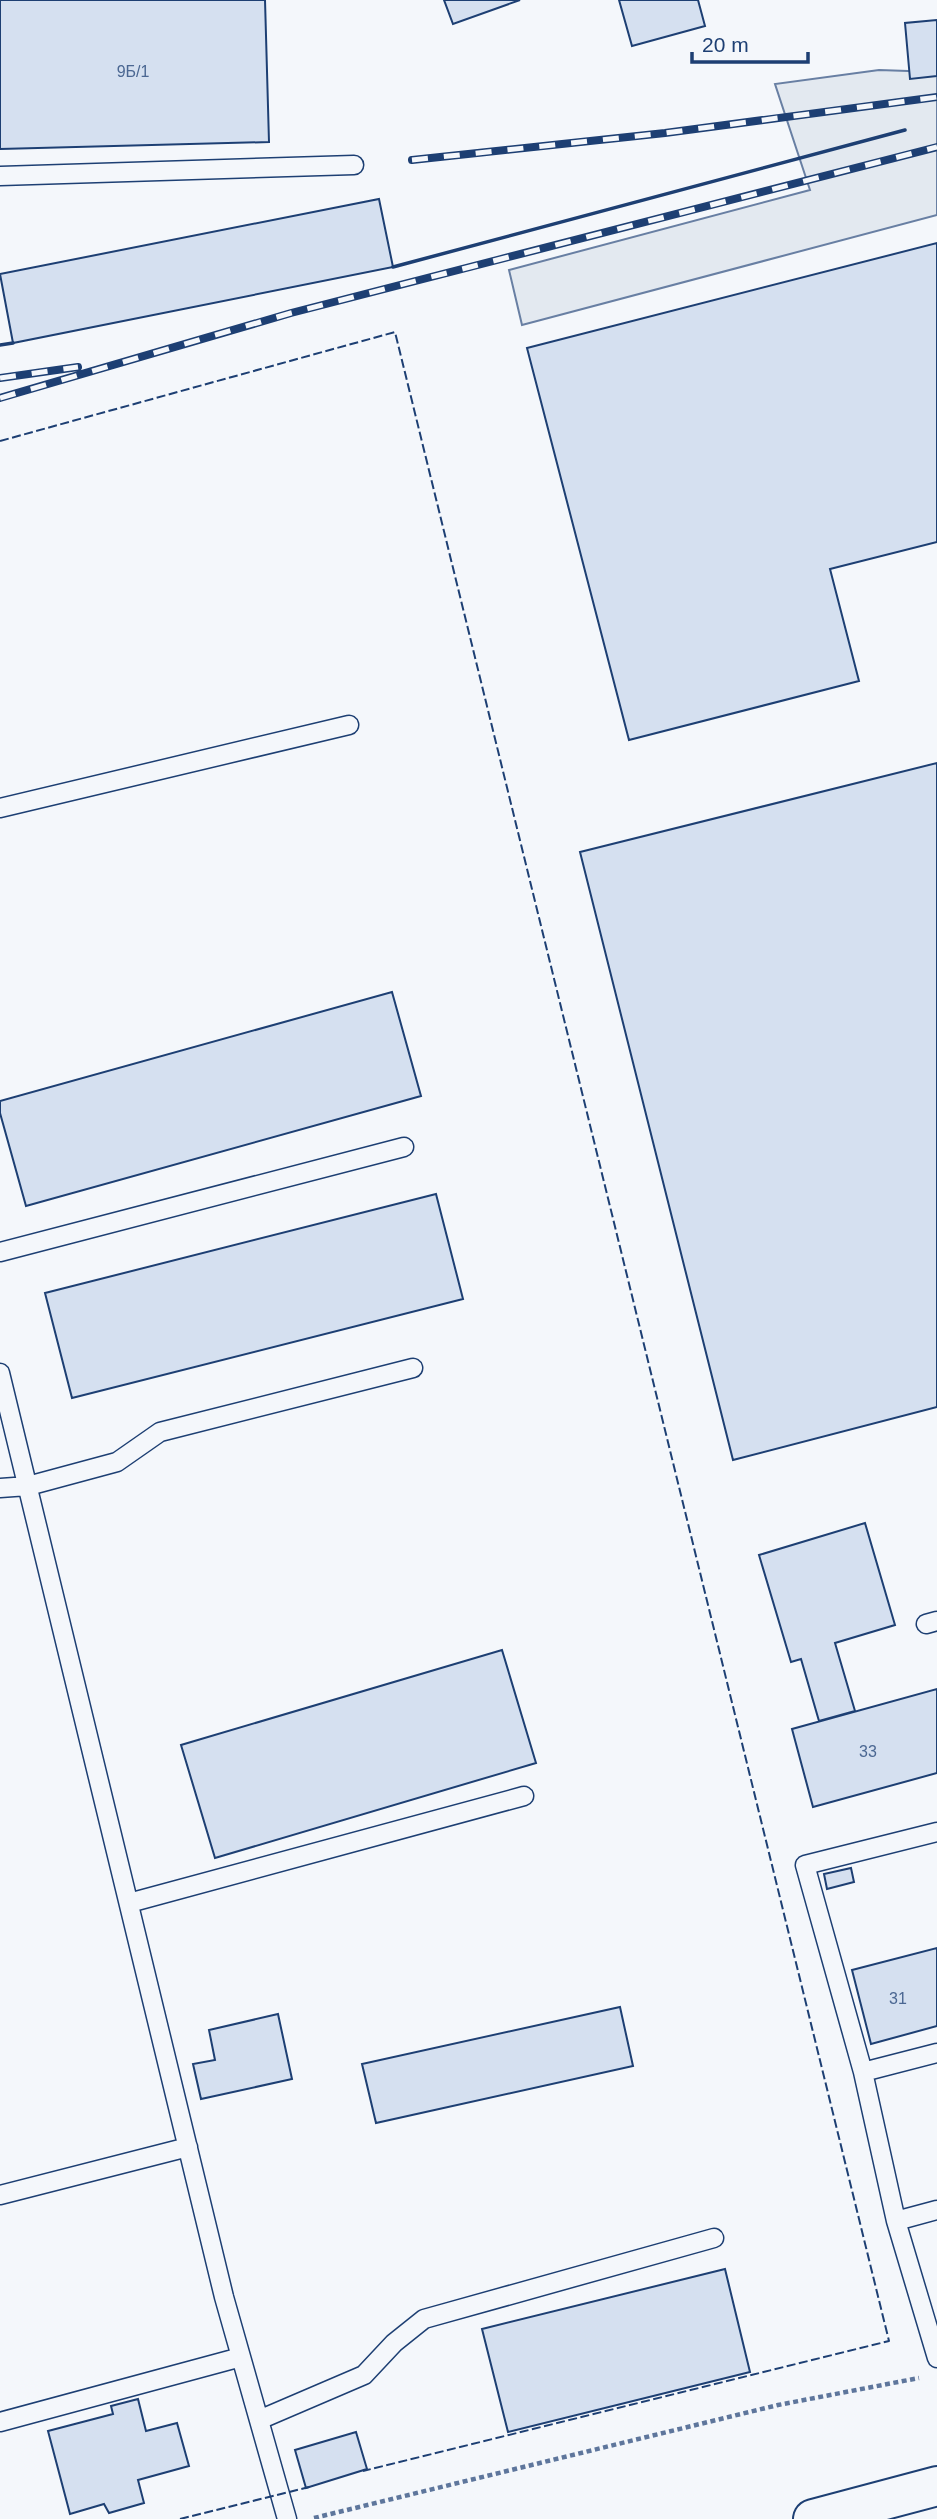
<svg xmlns="http://www.w3.org/2000/svg" width="937" height="2519" font-family="Helvetica,sans-serif">
	<style>
		.green { fill: #e3e9f0; stroke: #687fa3; stroke-width: 2 }
		.building { fill: #d5e0f0; stroke: #1d3f73; stroke-width: 2 }
		.lines { fill: none; stroke-linecap: round; stroke-linejoin: round }
		.service-casing { stroke: #1d3f73; stroke-width: 21 }
		.secondary-casing { stroke: #1d3f73; stroke-width: 42 }
		.path { stroke: #5e769c; stroke-width: 4.5; stroke-dasharray: 5 3.5; stroke-linecap: butt }
		.service { stroke: #f4f7fb; stroke-width: 18 }
		.secondary { stroke: #f4f7fb; stroke-width: 38 }
		.rail-casing { stroke: #1d3f73; stroke-width: 8 }
		.rail { stroke: #f4f7fb; stroke-width: 5; stroke-dasharray: 16; stroke-linecap: butt }
		.fence { stroke: #1d3f73; stroke-width: 2; stroke-dasharray: 9 3.5; stroke-linecap: butt }
		.wall { stroke: #1d3f73; stroke-width: 3.5 }
		.labels { text-anchor: middle; dominant-baseline: central; stroke-width: 5; stroke-linejoin: round; paint-order: stroke }
		.number-label { font-size: 16px; fill: #4b6792 }
	</style>
	<rect width="100%" height="100%" fill="#f4f7fb"/>
	<path class="green" d="M879 70 937 72V215L522 325 509 270 810 190 775 84Z"/>
	<path class="building" d="M0 0H265L269 142 0 149Z
		M444 0H520L453 24Z
		M619 0H698L705 26 632 46Z
		M937 20V76L910 79 905 23Z
		M379 199 393 267 13 343 0 274Z
		M937 243V542L830 569 859 681 629 740 527 348Z
		M937 763V1407L733 1460 580 852Z
		M392 992 421 1096 26 1206 0 1113V1101Z
		M436 1194 463 1299 72 1398 45 1293Z
		M865 1523 895 1625 835 1643 855 1711 819 1721 801 1659 791 1662 759 1555Z
		M502 1650 536 1763 215 1858 181 1745Z
		M937 1689V1773L813 1807 792 1729Z
		M851 1868 854 1882 827 1889 824 1874Z
		M937 1948V2026L871 2044 852 1970Z
		M620 2007 633 2066 376 2123 362 2064Z
		M278 2014 292 2079 201 2099 193 2064 215 2060 209 2030Z
		M725 2269 750 2372 508 2432 482 2329Z
		M138 2399 146 2431 177 2423 189 2466 138 2480 144 2503 109 2513 104 2504 70 2514 48 2431 113 2414 111 2406Z
		M356 2432 367 2469 306 2488 295 2450Z"/>
	<g class="lines">
		<g class="service-casing">
			<path id="service" d="M0 176 354 165
				M0 808 349 725
				M0 1252 404 1147
				M0 1373 224 2297 287 2519
				M0 1488 28 1486 117 1462 160 1432 413 1368
				M926 1624 937 1621
				M937 1832 805 1865 863 2072 896 2221 937 2358
				M129 1903 524 1796
				M863 2072 937 2053
				M0 2195 188 2147
				M896 2221 937 2210
				M259 2420 364 2375 394 2343 424 2319 714 2238
				M0 2422 241 2357"/>
		</g>
		<g class="secondary-casing">
			<path id="secondary" d="M813 2519 937 2486"/>
		</g>
		<path class="path" d="M314 2518 778 2405 919 2378"/>
		<use href="#service" class="service"/>
		<use href="#secondary" class="secondary"/>
		<g class="rail-casing">
			<path id="rail" d="M412 160 665 133 937 97
				M0 378 78 367
				M0 398 291 313 937 147"/>
		</g>
		<use href="#rail" class="rail"/>
		<path class="fence" d="M0 441 395 332 889 2341 363 2471
			M180 2519 309 2487"/>
		<path class="wall" d="M393 267 905 130
			M0 345 13 343"/>
	</g>
	<g class="labels">
		<g class="number-label">
			<text x="133" y="71">9Б/1</text>
			<text x="868" y="1751">33</text>
			<text x="898" y="1998">31</text>
		</g>
	</g>
	<path d="M692 52v10h116v-10" fill="none" stroke="#1d3f73" stroke-width="3.5"/>
	<text x="702" y="52" font-size="21" fill="#1d3f73" stroke="#f4f7fb" stroke-width="5" paint-order="stroke">20 m</text>
</svg>
